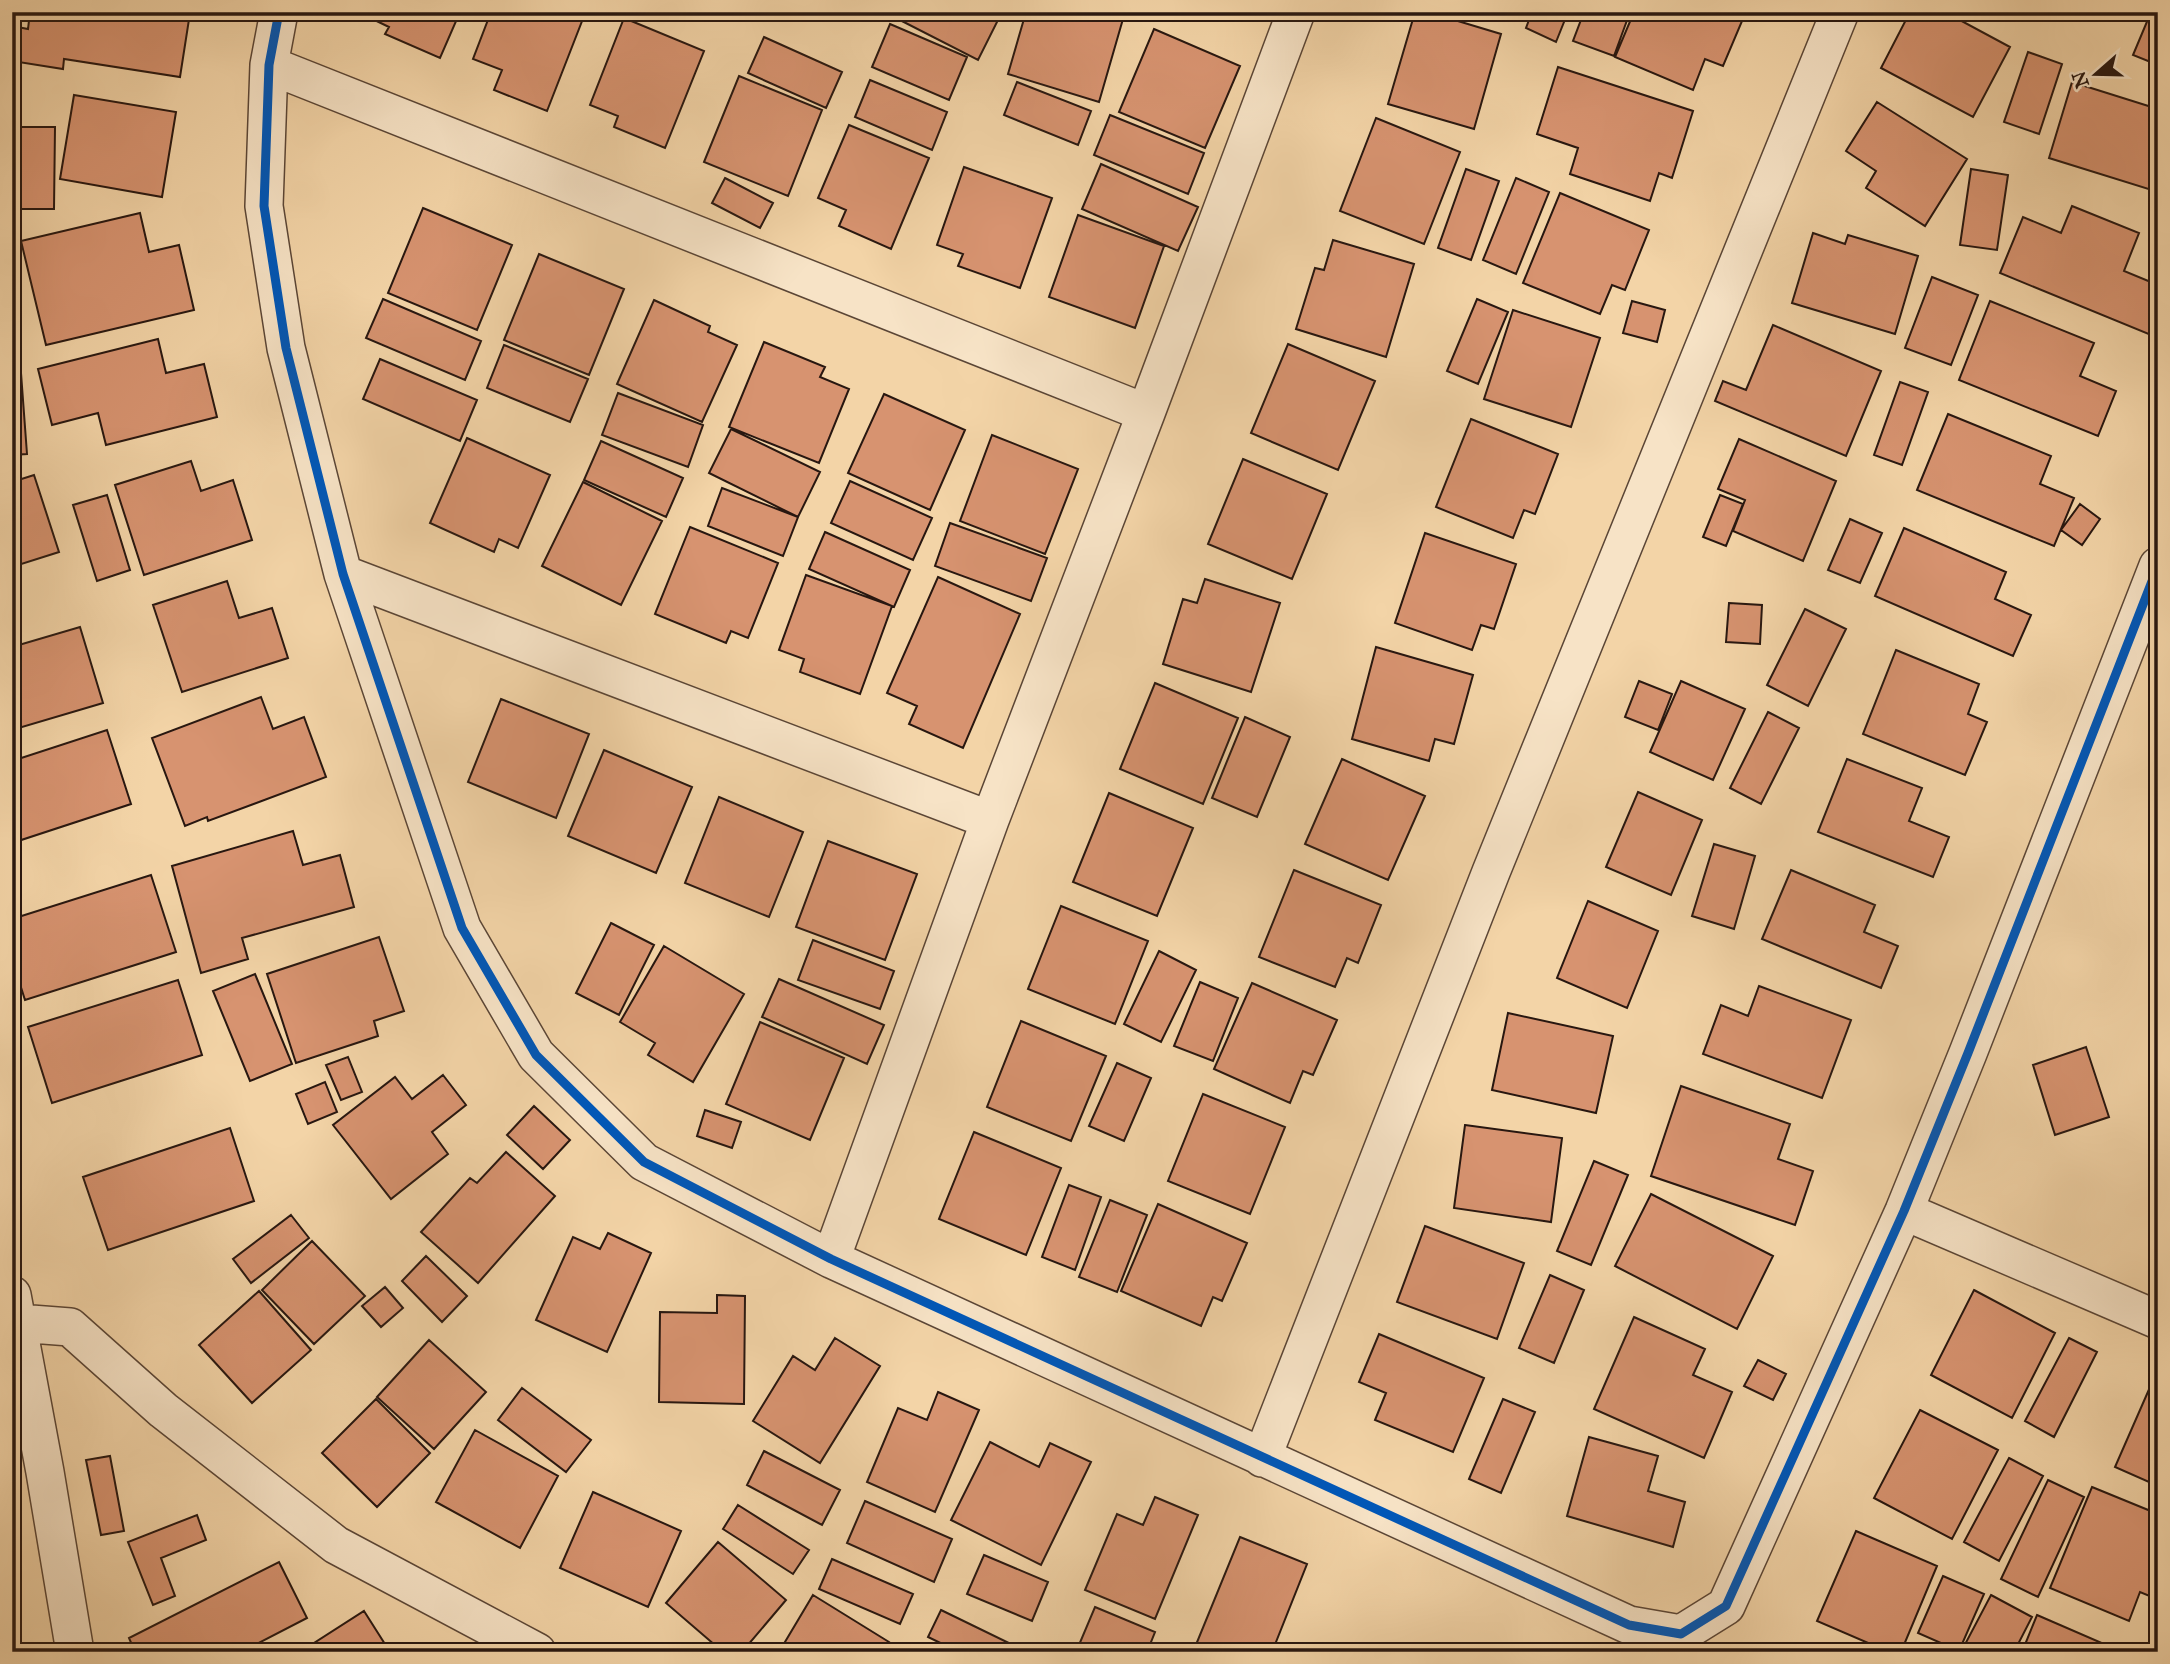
<svg xmlns="http://www.w3.org/2000/svg" width="2170" height="1664" font-family="'IM FELL Great Primer',serif">
	<style>
		.building { fill: #d79370; stroke: #281710; stroke-width: 2 }
		.lines { fill: none; stroke-linecap: round; stroke-linejoin: round }
		.minor-casing { stroke: #5b4636; stroke-width: 40 }
		.minor { stroke: #f7e3c6; stroke-width: 37 }
		.cycleway-casing { stroke: #f7e3c6; stroke-width: 13 }
		.cycleway { stroke: #0057b8; stroke-width: 9 }
	</style>
	<rect width="100%" height="100%" fill="#f3d4a7"/>
	<filter id="stains"><feTurbulence type="fractalNoise" baseFrequency=".00286" numOctaves="4"/><feColorMatrix values="0 0 0 0 .2 0 0 0 0 .09 0 0 0 0 .02 0 0 0 .5 -.17"/></filter>
	<radialGradient id="worn" r=".72"><stop offset=".6" stop-color="#630" stop-opacity="0"/><stop offset="1" stop-color="#630" stop-opacity=".3"/></radialGradient>
	<path class="building" d="M30 12 190 13 180 77 64 59 63 69 12 61V26L28 29Z
		M358 12H460L440 58 385 34 389 27Z
		M491 12H575L584 16 547 111 494 90 502 70 473 59Z
		M897 12H1002L978 60 894 17Z
		M1026 12H1125L1099 102 1008 74Z
		M1415 12H1428L1501 34 1474 129 1388 104Z
		M1532 12H1568L1556 42 1526 28Z
		M1584 12H1630L1614 56 1573 41Z
		M1634 12H1741L1745 14 1723 66 1705 59 1693 90 1615 57Z
		M1910 12H1945L2010 47 1973 117 1881 68Z
		M2151 12H2158V65L2133 55Z
		M624 18 704 51 665 148 614 127 618 116 590 105Z
		M890 24 967 57 949 100 872 67Z
		M1154 29 1240 66 1205 148 1119 112Z
		M764 37 842 72 826 108 748 73Z
		M2028 52 2062 64 2039 134 2004 122Z
		M1558 67 1693 111 1672 178 1659 173 1650 201 1570 174 1578 148 1537 134Z
		M739 76 822 110 788 196 704 162Z
		M870 80 947 112 932 150 855 117Z
		M1017 82 1091 111 1078 145 1004 115Z
		M2072 82 2158 109V192L2049 158Z
		M74 95 176 112 162 197 60 179Z
		M1877 102 1967 159 1925 226 1866 188 1876 171 1846 151Z
		M1110 115 1204 153 1188 194 1094 155Z
		M1376 118 1460 152 1424 244 1340 211Z
		M849 125 929 158 891 249 839 226 846 210 818 198Z
		M18 127H55L54 209H17Z
		M1101 164 1198 207 1178 251 1082 209Z
		M964 167 1052 198 1020 288 958 266 963 254 937 245Z
		M1466 169 1499 181 1471 260 1438 248Z
		M1971 169 2008 175 1997 250 1960 245Z
		M725 178 773 203 760 228 712 203Z
		M1516 178 1549 192 1516 274 1483 260Z
		M1560 193 1649 230 1625 290 1612 285 1600 314 1523 283Z
		M2072 206 2139 233 2124 271 2158 285V317L2151 335 2000 273 2023 217 2061 233Z
		M423 208 512 245 477 330 388 293Z
		M140 213 149 252 179 245 194 310 46 345 21 241Z
		M1078 215 1164 246 1135 328 1049 297Z
		M1813 233 1845 244 1848 235 1918 256 1895 334 1792 303Z
		M1333 240 1414 264 1386 357 1296 329 1315 268 1324 270Z
		M539 254 624 289 589 375 504 340Z
		M1932 277 1978 295 1951 365 1905 348Z
		M383 299 481 341 465 380 366 338Z
		M1477 299 1508 312 1478 384 1447 371Z
		M654 300 710 326 708 332 737 345 702 422 617 384Z
		M1632 301 1665 310 1657 342 1623 333Z
		M1990 301 2094 343 2080 376 2116 391 2098 436 1959 380Z
		M1513 310 1600 338 1571 427 1484 399Z
		M1773 325 1881 371 1846 456 1715 401 1723 381 1746 390Z
		M158 339 166 373 204 364 217 417 106 445 98 413 52 425 38 369Z
		M764 342 825 367 820 377 849 389 819 463 729 427Z
		M1288 344 1375 381 1338 470 1251 433Z
		M504 345 588 379 570 422 487 388Z
		M380 359 477 400 460 441 363 399Z
		M21 373 27 454 12 455V374Z
		M1900 382 1928 392 1902 465 1874 455Z
		M618 393 703 425 688 467 602 435Z
		M884 394 965 430 930 510 848 473Z
		M1948 414 2051 456 2040 484 2074 498 2054 546 1917 490Z
		M1471 419 1558 454 1535 514 1524 510 1513 538 1436 507Z
		M731 429 820 472 798 517 709 473Z
		M992 435 1078 469 1045 554 960 521Z
		M467 438 550 475 518 548 499 539 494 552 430 523Z
		M1739 439 1836 481 1803 561 1733 531 1745 500 1718 489Z
		M601 441 683 478 666 517 584 480Z
		M1243 459 1327 494 1292 579 1208 544Z
		M191 461 201 491 233 480 252 540 144 575 115 485Z
		M34 475 59 552 12 567V482Z
		M850 481 932 518 913 560 831 523Z
		M583 482 662 521 621 605 542 566Z
		M722 488 798 517 783 556 708 526Z
		M107 495 130 570 97 581 73 505Z
		M1720 495 1743 504 1726 546 1703 537Z
		M2080 504 2100 519 2082 545 2061 530Z
		M1850 519 1882 533 1860 583 1828 570Z
		M950 523 1047 558 1031 601 935 566Z
		M690 527 778 563 748 638 731 631 726 643 655 614Z
		M1904 528 2006 572 1995 599 2031 615 2013 656 1875 596Z
		M825 532 910 570 894 607 809 569Z
		M1425 533 1516 564 1494 629 1481 625 1472 650 1395 623Z
		M806 575 892 606 860 694 800 672 804 659 779 650Z
		M938 577 1020 614 963 748 909 724 917 706 887 693Z
		M1205 579 1280 603 1251 692 1163 664 1183 599 1197 603Z
		M227 581 239 618 272 608 288 658 182 692 153 605Z
		M1729 603 1762 605 1760 644 1726 642Z
		M1805 609 1846 629 1808 706 1767 685Z
		M80 627 103 703 12 730V647Z
		M1376 647 1473 675 1454 744 1435 739 1429 761 1352 739Z
		M1896 650 1979 684 1968 714 1987 722 1965 775 1863 734Z
		M1639 681 1672 694 1658 730 1625 717Z
		M1681 681 1745 709 1713 780 1650 752Z
		M1155 683 1238 718 1203 804 1120 769Z
		M261 697 273 729 304 717 326 777 208 821 207 817 185 826 152 738Z
		M501 699 589 734 556 818 468 782Z
		M1768 712 1799 728 1761 804 1730 788Z
		M1245 717 1290 737 1257 817 1212 798Z
		M107 730 131 804 12 843V761Z
		M604 750 692 787 656 873 568 836Z
		M1342 759 1425 796 1388 880 1305 844Z
		M1847 759 1922 788 1909 821 1949 837 1933 877 1818 832Z
		M1638 792 1702 820 1671 895 1606 867Z
		M1109 793 1193 828 1157 916 1073 882Z
		M719 797 803 832 769 917 685 883Z
		M293 831 303 865 340 855 354 907 242 938 248 959 201 973 172 866Z
		M828 841 917 874 885 960 796 927Z
		M1714 844 1755 856 1734 929 1692 916Z
		M1294 870 1381 905 1358 963 1347 958 1335 987 1259 957Z
		M1791 870 1875 905 1864 932 1898 946 1881 988 1762 939Z
		M151 875 176 952 25 1000 12 959V919Z
		M1588 901 1658 931 1627 1008 1557 978Z
		M1061 906 1148 941 1115 1024 1028 989Z
		M611 923 654 945 619 1015 576 993Z
		M379 937 404 1011 374 1021 378 1036 296 1063 267 974Z
		M813 940 894 971 880 1009 798 980Z
		M664 946 744 994 693 1082 648 1055 655 1043 620 1022Z
		M1159 951 1196 970 1161 1042 1124 1024Z
		M255 974 292 1064 250 1081 213 991Z
		M779 979 884 1025 867 1064 762 1017Z
		M178 980 202 1055 52 1103 28 1027Z
		M1200 982 1238 998 1213 1061 1174 1046Z
		M1252 983 1337 1020 1313 1075 1303 1071 1290 1103 1214 1069Z
		M1759 986 1851 1020 1822 1098 1703 1054 1721 1005 1748 1016Z
		M1508 1013 1613 1036 1596 1113 1492 1090Z
		M1021 1021 1106 1056 1071 1141 987 1107Z
		M760 1022 844 1058 810 1140 726 1104Z
		M2086 1047 2109 1117 2055 1135 2033 1065Z
		M348 1057 362 1092 341 1100 326 1065Z
		M1117 1063 1151 1078 1124 1141 1089 1126Z
		M443 1075 466 1105 432 1132 448 1154 391 1199 333 1125 395 1077 412 1099Z
		M325 1082 337 1112 308 1124 296 1094Z
		M1681 1086 1790 1124 1778 1159 1813 1171 1795 1225 1651 1176Z
		M1203 1094 1285 1127 1250 1214 1168 1181Z
		M534 1106 570 1140 543 1169 507 1135Z
		M705 1110 741 1122 732 1148 697 1136Z
		M1465 1125 1562 1138 1551 1222 1454 1208Z
		M230 1128 254 1201 108 1250 83 1177Z
		M974 1132 1061 1168 1026 1255 939 1219Z
		M506 1152 555 1196 478 1283 421 1232 470 1178 477 1183Z
		M1594 1161 1628 1175 1591 1265 1557 1251Z
		M1069 1185 1101 1197 1075 1270 1042 1257Z
		M1651 1194 1773 1256 1737 1329 1615 1266Z
		M1110 1200 1147 1215 1117 1292 1079 1277Z
		M1158 1204 1247 1243 1222 1301 1213 1297 1201 1326 1121 1291Z
		M291 1215 309 1238 251 1283 233 1259Z
		M1425 1226 1524 1263 1497 1339 1397 1302Z
		M608 1233 651 1253 607 1352 536 1320 573 1237 600 1249Z
		M312 1241 365 1296 314 1344 262 1290Z
		M426 1256 467 1296 442 1322 402 1281Z
		M1550 1275 1584 1290 1554 1363 1519 1348Z
		M385 1287 403 1308 381 1327 362 1306Z
		M1974 1290 2055 1333 2012 1418 1931 1375Z
		M259 1291 311 1350 252 1403 199 1345Z
		M717 1295 745 1296 744 1404 659 1402 660 1312 717 1313Z
		M1634 1317 1705 1349 1693 1375 1732 1392 1704 1458 1594 1409Z
		M1379 1334 1484 1378 1453 1452 1375 1420 1386 1393 1359 1382Z
		M835 1338 880 1366 820 1463 753 1421 793 1356 815 1370Z
		M2069 1338 2097 1352 2054 1437 2025 1421Z
		M429 1340 486 1392 434 1449 377 1397Z
		M1758 1360 1786 1374 1773 1400 1744 1386Z
		M2154 1378 2158 1379V1486L2115 1467Z
		M522 1388 591 1440 566 1472 498 1420Z
		M938 1392 979 1410 935 1512 867 1482 898 1408 927 1420Z
		M376 1399 430 1453 377 1507 322 1453Z
		M1503 1399 1535 1412 1501 1493 1469 1479Z
		M1920 1410 1998 1450 1952 1539 1874 1498Z
		M475 1430 558 1476 520 1548 436 1502Z
		M1589 1437 1658 1456 1648 1491 1685 1502 1673 1547 1567 1516Z
		M990 1442 1039 1467 1050 1443 1091 1462 1041 1565 951 1520Z
		M764 1451 840 1490 822 1525 747 1485Z
		M110 1456 124 1531 101 1535 86 1460Z
		M2009 1458 2043 1476 1999 1561 1964 1542Z
		M2048 1480 2084 1497 2038 1597 2001 1579Z
		M2092 1487 2158 1514V1583L2152 1597 2140 1592 2129 1621 2050 1588Z
		M593 1492 681 1531 648 1607 560 1568Z
		M1155 1497 1198 1515 1155 1619 1085 1590 1117 1514 1143 1525Z
		M865 1501 952 1539 934 1582 847 1543Z
		M738 1505 809 1550 793 1574 723 1529Z
		M197 1515 206 1540 161 1558 175 1596 153 1605 128 1542Z
		M1856 1531 1937 1566 1901 1652H1889L1817 1621Z
		M1240 1537 1307 1564 1272 1652H1193Z
		M718 1542 786 1600 742 1652H723L666 1603Z
		M984 1555 1048 1582 1032 1621 967 1594Z
		M832 1559 913 1594 900 1624 819 1589Z
		M279 1562 307 1618 241 1652H135L129 1638Z
		M1943 1576 1984 1594 1959 1651 1918 1633Z
		M813 1595 889 1642 883 1652H779Z
		M1991 1595 2032 1617 2014 1652H1966L1962 1650Z
		M1095 1607 1155 1632 1147 1652H1076Z
		M941 1610 1013 1645 1010 1652H959L928 1637Z
		M364 1611 390 1652H300Z
		M2037 1615 2111 1647 2109 1652H2022Z"/>
	<g class="lines">
		<g class="minor-casing">
			<path id="minor" d="M279 12 269 65 264 206 286 348 343 574 462 928 536 1055 644 1162 831 1259 1629 1625 1681 1634 1726 1606 1904 1211 1968 1053 2158 566
				M269 65 1146 413
				M343 574 990 820
				M1904 1211 2158 1320
				M831 1259 990 820 1146 413 1296 12
				M12 1295 45 1472 75 1652
				M18 1323 70 1327 163 1410 336 1545 537 1652
				M1262 1458 1491 872 1840 12"/>
		</g>
		<use href="#minor" class="minor"/>
		<g class="cycleway-casing">
			<path id="cycleway" d="M279 12 269 65 264 206 286 348 343 574 462 928 536 1055 644 1162 831 1259 1629 1625 1681 1634 1726 1606 1904 1211 1968 1053 2158 566"/>
		</g>
		<use href="#cycleway" class="cycleway"/>
	</g>
	<rect width="2170" height="1664" fill="none" stroke="#f3d4a7" stroke-width="42"/>
	<rect x="14" y="14" width="2142" height="1636" fill="none" stroke="#281710" stroke-width="3.5"/>
	<rect x="21" y="21" width="2128" height="1622" fill="none" stroke="#281710" stroke-width="2"/>
	<g transform="translate(2096 74) rotate(250)" stroke="#f7e3c6" stroke-width="5" paint-order="stroke">
	<path d="M0-5L12 26L0 18L-12 26Z" fill="#281710"/>
	<text y="-10" font-size="19" font-weight="bold" text-anchor="middle" fill="#281710">N</text>
	</g>
	<rect width="100%" height="100%" filter="url(#stains)"/>
	<rect width="100%" height="100%" fill="url(#worn)"/>
</svg>
